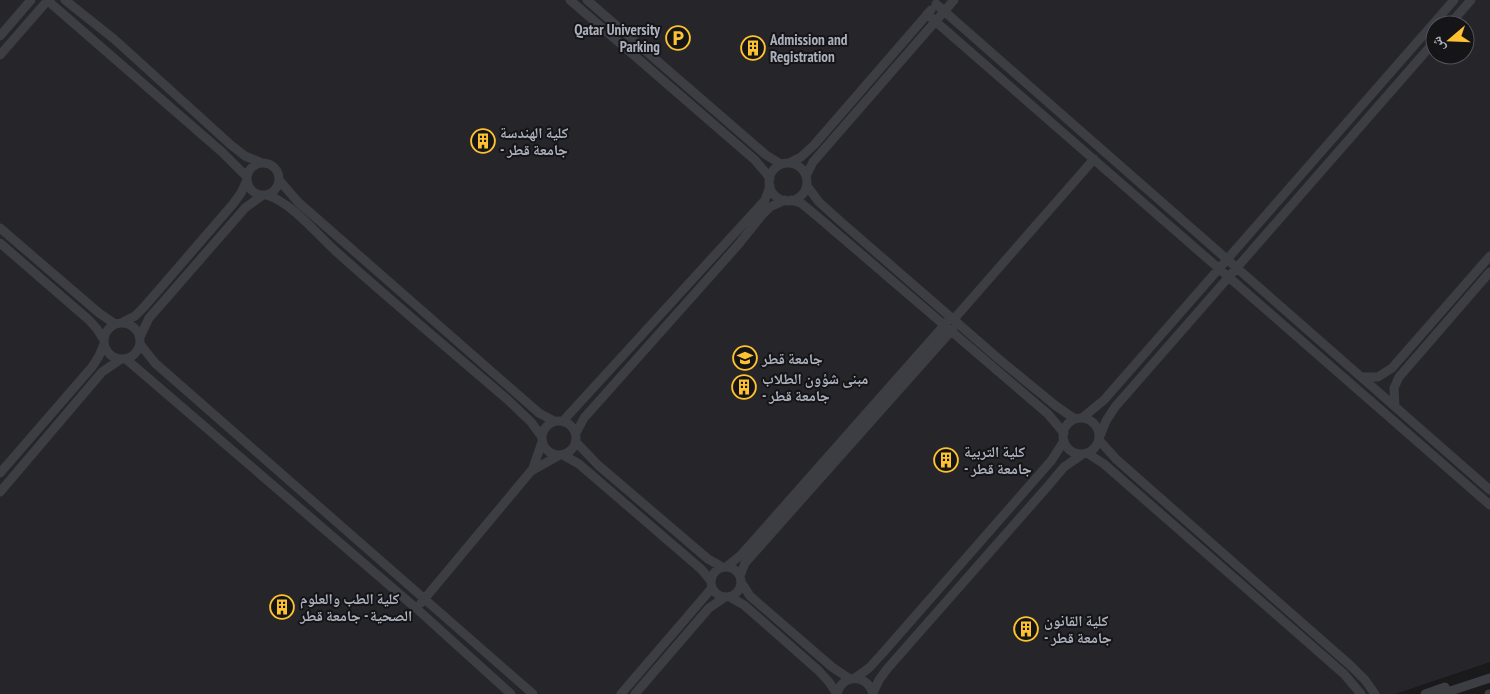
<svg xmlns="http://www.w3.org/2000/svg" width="1490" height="694" font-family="'PT Sans Narrow','Noto Naskh Arabic',sans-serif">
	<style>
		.built { fill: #26262a; fill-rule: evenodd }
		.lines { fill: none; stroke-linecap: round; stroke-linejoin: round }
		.minor { stroke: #3d3d44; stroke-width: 9 }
		.labels { text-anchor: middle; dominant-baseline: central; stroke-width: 4; stroke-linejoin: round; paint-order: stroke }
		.poi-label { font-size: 15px; font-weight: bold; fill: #acb0bd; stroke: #151518; text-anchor: start }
	</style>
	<rect width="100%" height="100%" fill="#1a1a1d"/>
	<path class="built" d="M0 0H1490V662L1395 694H0ZM1435 25H1465V55H1435Z"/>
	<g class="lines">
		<path class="minor" d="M47 0 222 152 247 177
			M65 0 114 39 231 145 245 156 262 163
			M570 0 755 160 770 178
			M587 0 766 155 781 164
			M936 4 1490 490
			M927 14 1490 505
			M1449 25 1471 0
			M0 36 31 0
			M0 55 48 0
			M247 179a16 16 0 1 1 32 0a16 16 0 1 1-32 0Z
			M789 163 801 157 814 145 931 10
			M769 182a19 19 0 1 1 38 0a19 19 0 1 1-38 0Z
			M806 176 813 162 954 0
			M279 180 298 202 322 223 539 413 554 421
			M807 186 819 202 840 221 1000 360 1056 406 1075 419
			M267 195C294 204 318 236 340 255 395 304 452 352 508 400L531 422 542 437
			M791 200 801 203 818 217 1048 414 1064 433
			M0 228 99 313 115 324
			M0 243 89 320 97 329 104 340
			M954 319 1094 159
			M123 322 135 316 144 307 233 204 241 193 247 180
			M104 341a18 18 0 1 1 36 0a18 18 0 1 1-36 0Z
			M140 337 149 318 164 301 245 208 263 195
			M140 344 155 363 533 694
			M126 359 417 609 511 694
			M1362 377H1378L1392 368 1490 256
			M1395 407 1394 388 1399 377 1490 272
			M1063 436a18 18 0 1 1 36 0a18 18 0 1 1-36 0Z
			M1082 418 1104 400 1454 0
			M542 438a17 17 0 1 1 34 0a17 17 0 1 1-34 0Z
			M563 421 756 210 765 200 770 186
			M576 433 584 418 738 245 762 215 770 207 785 200
			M1100 436 1106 421 1115 407 1435 41
			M1099 440 1116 459 1351 666 1365 680 1375 694
			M576 442 598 465 708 559 722 567
			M1087 453 1104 464 1344 674 1361 694
			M563 455 579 464 701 569 711 581
			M532 471 542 442
			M0 473 92 367 99 356 104 344
			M0 492 102 372 121 359
			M711 582a15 15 0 1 1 30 0a15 15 0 1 1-30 0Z
			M726 567 741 555 947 322
			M740 576 745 563 953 329
			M741 582 750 596 832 667 850 679
			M730 597 744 605 819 671 829 682 837 694
			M421 603 531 471 558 456
			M855 678 869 668 881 655 1051 461 1064 441
			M873 693 879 680 887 669 1048 486 1064 467 1083 454
			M621 694 712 588
			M635 694 709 608 725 597
			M837 694C842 673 868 674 873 694
			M1425 694 1445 687
			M1441 694 1490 678
			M1489 694H1490"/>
	</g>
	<defs>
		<g id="parking-ring" transform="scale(1.25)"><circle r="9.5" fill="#151518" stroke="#fec230" stroke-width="1.5"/><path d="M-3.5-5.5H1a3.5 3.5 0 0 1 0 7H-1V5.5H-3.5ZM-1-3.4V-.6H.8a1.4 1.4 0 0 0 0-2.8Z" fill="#fec230"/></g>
		<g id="building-ring" transform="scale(1.25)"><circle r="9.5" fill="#151518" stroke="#fec230" stroke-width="1.5"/><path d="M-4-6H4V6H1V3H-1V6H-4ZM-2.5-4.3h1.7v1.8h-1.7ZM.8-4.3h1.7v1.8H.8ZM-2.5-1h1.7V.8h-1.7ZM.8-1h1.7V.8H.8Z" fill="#fec230"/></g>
		<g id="university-ring" transform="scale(1.25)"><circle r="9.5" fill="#151518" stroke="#fec230" stroke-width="1.5"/><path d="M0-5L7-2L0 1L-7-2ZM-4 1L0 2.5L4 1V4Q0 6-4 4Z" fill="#fec230"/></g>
	</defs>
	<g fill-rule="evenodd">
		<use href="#parking-ring" x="678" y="38"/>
		<use href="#building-ring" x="753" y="48"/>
		<use href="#building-ring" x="483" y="141"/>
		<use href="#university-ring" x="745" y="358"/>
		<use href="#building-ring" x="744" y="387"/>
		<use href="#building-ring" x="946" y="460"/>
		<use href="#building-ring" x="282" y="607"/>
		<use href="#building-ring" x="1026" y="629"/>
	</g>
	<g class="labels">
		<g class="poi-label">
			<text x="660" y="29" text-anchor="end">Qatar University<tspan x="660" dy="17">Parking</tspan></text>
			<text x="770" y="39">Admission and<tspan x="770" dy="17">Registration</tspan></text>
			<text x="500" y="132">كلية الهندسة<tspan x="500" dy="17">- جامعة قطر</tspan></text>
			<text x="762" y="358">جامعة قطر</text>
			<text x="762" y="378">مبنى شؤون الطلاب<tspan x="762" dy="17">- جامعة قطر</tspan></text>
			<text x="964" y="451">كلية التربية<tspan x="964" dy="17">- جامعة قطر</tspan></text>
			<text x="300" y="598">كلية الطب والعلوم<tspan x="300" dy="17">الصحية - جامعة قطر</tspan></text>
			<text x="1044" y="620">كلية القانون<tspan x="1044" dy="17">- جامعة قطر</tspan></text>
		</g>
	</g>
	<g transform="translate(1450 40) rotate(251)"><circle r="24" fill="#151518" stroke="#51535a"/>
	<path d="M0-4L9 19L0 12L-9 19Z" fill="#fec230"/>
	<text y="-8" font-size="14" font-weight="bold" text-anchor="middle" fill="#acb0bd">ش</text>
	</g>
</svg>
